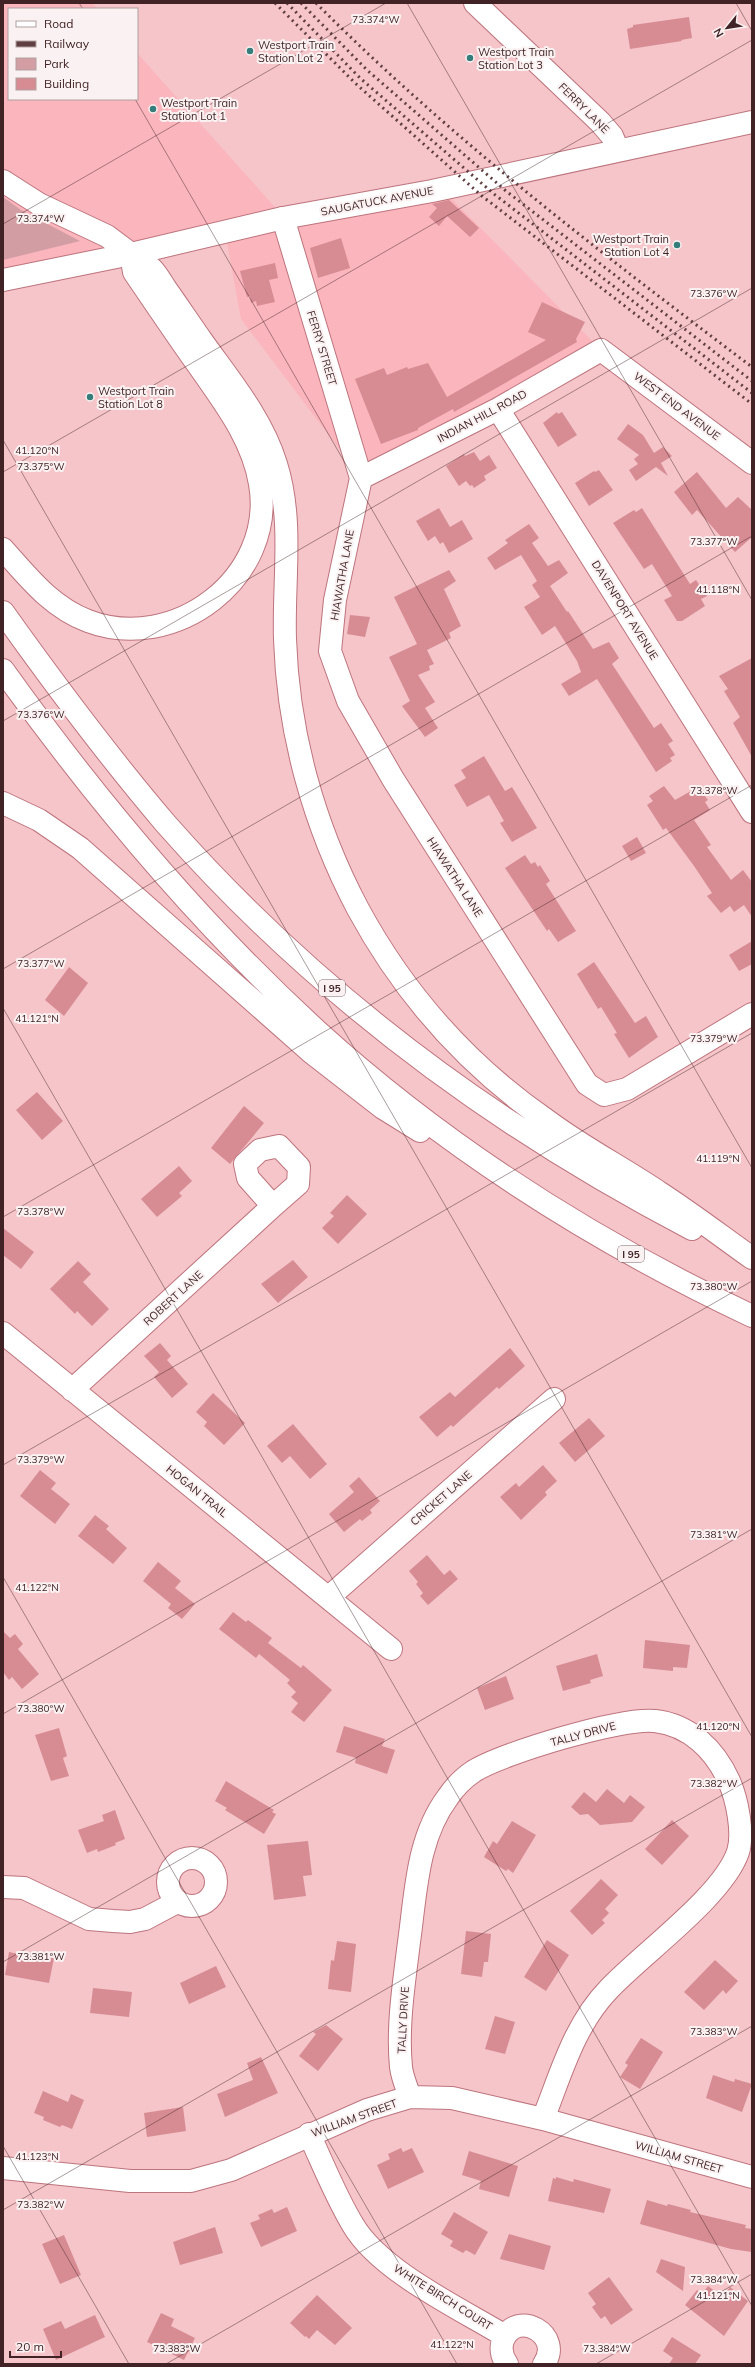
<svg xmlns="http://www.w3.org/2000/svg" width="755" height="2367" font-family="Mulish,sans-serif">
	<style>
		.built { fill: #fbb5bc }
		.green { fill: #d39ea3 }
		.building { fill: #d78c94 }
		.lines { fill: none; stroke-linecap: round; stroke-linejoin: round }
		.minor-casing { stroke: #bd747d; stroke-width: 24 }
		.major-casing { stroke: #bd747d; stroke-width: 24 }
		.highway-casing { stroke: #bd747d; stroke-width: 24 }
		.minor { stroke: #fff; stroke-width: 22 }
		.major { stroke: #fff; stroke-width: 22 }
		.highway { stroke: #fff; stroke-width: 22 }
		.rail { stroke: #603f42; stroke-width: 3; stroke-dasharray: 2 4; stroke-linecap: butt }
		.ticks { fill: none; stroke: #412326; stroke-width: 1; stroke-opacity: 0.45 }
		.poi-dot { fill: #357d7b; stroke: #faf2f2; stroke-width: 1.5 }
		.labels { text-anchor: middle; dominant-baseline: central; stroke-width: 4; stroke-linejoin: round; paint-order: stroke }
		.shield { fill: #faf2f2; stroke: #786163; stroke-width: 1 }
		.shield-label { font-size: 10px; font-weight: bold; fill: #412326 }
		.poi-label { font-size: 11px; fill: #412326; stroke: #faf2f2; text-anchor: start }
		.street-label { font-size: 11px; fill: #412326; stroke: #faf2f2 }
		.ticks-label { font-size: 10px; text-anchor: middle; fill: #412326; stroke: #faf2f2; stroke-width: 4; stroke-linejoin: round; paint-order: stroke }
	</style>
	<rect width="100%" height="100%" fill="#f5c5c9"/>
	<path class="built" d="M3 3H92L98 9H9V99H137V53L281 214 442 189 601 350 361 478 241 319 225 232 3 280Z"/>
	<path class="green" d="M3 197 21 210 80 241 3 260Z"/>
	<path class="building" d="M689 17 692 38 681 40 682 41 630 49 627 29 633 27V25Z
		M449 200 479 228 470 237 447 216 439 226 429 217 437 208 432 204Z
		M341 238 350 268 318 278 310 248Z
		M275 263 278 278 269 280 275 302 257 306 256 301 251 303 250 296 247 297 240 271Z
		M542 302 585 322 576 339 577 342 454 412 453 409 418 428V430L381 444 355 379 384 368 387 375 407 367 408 369 428 363 447 397 546 340 528 332Z
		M557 412 558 414 562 412 577 435 558 447 543 423Z
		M628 424 643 435 654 453 663 447 672 456 661 463 668 476 656 467 636 481 629 470 638 464 634 459 639 455 617 439Z
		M474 452 480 461 489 455 497 468 484 476 486 480 474 488 472 485 470 486 466 481 459 486 446 466 464 454 465 456Z
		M599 470 613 490 589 506 575 483 594 471 595 472Z
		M697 472 726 508 738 497 752 510V537L735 552 697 510 692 515 674 492Z
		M439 508 450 527 462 520 473 539 449 553 443 542 440 544 435 536 428 541 416 521Z
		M642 508 690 584 696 580 707 596 701 599 705 606 682 621H677L664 600 672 596 652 564 644 569 613 523 634 510 636 512Z
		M529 524 539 538 532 543 548 566 559 560 568 573 550 586 567 612 568 611 593 649 609 642 619 658 612 664 654 728 661 723 673 741 668 744 675 755 670 758 672 761 656 772 597 679 569 696 561 684 581 672 577 661 555 626 542 635 524 607 540 597 532 585 537 581 521 555 495 570 487 558 508 543 505 540Z
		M449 570 456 581 444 589 461 626 449 633 451 638 427 650 434 664 429 666 430 670 418 675 435 702 425 708 438 728 425 737 402 706 410 701 389 657 417 644 394 597Z
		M350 615 370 617 365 637 347 634Z
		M752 658V757L733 723 740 717 724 691 728 689 719 676Z
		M484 756 505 791 512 787 537 828 512 842 500 823 504 821 489 795 467 807 454 785 466 778 461 770Z
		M664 786 675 800 698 787 708 800 705 802 710 810 694 820 711 845 707 847 731 880 743 870 752 882V917L744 905 734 912 730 906 721 913 707 896 712 893 694 866 666 828 663 830 647 805 653 801 649 796Z
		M637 837 646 853 631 861 622 846Z
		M525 855 531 864 535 862 538 867 540 865 550 881 546 884 576 931 558 942 549 929 547 931 505 868Z
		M752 941V964L739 971 729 955Z
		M594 962 635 1023 646 1016 658 1037 629 1058 614 1034 617 1033 601 1007 598 1009 577 974Z
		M69 967 88 983 64 1016 45 1000Z
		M37 1092 63 1121 42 1140 16 1110Z
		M244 1106 264 1123 230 1164 211 1148Z
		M179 1166 192 1181 179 1193 182 1196 157 1217 141 1199Z
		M347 1195 367 1214 338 1244 322 1228 334 1216 330 1213Z
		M3 1228 34 1252 21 1269 3 1255Z
		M293 1260 308 1277 278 1303 261 1284Z
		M78 1261 91 1274 83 1282 109 1309 92 1326 77 1311 75 1314 50 1289Z
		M160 1343 171 1356 167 1360 188 1384 172 1398 154 1377 159 1372 144 1356Z
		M510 1348 525 1366 499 1389 497 1387 453 1427 451 1425 437 1437 419 1417 450 1392 455 1397Z
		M213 1393 245 1423 224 1445 204 1426 207 1422 196 1412Z
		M589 1418 605 1436 575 1462 559 1443Z
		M293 1424 327 1464 310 1479 290 1456 282 1463 267 1446Z
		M543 1465 557 1481 545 1492 547 1495 521 1520 500 1497 516 1483 519 1487Z
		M40 1470 56 1483 51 1489 70 1504 55 1524 20 1496Z
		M359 1477 380 1501 370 1510 372 1513 362 1521 360 1519 344 1532 329 1514 354 1492 349 1486Z
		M95 1515 109 1526 106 1529 127 1548 113 1564 78 1536Z
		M427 1555 444 1575 450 1570 458 1579 428 1605 420 1596 423 1593 416 1584 418 1582 409 1571Z
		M158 1562 181 1581 175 1588 195 1604 182 1619 168 1608 171 1604 143 1581Z
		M233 1612 246 1622 248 1620 272 1638 268 1643 301 1668 303 1665 332 1690 304 1722 291 1712 298 1703 291 1697 296 1692 287 1683 290 1680 259 1654 256 1658 219 1629Z
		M3 1631 10 1638 15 1634 23 1644 18 1649 39 1674 22 1689 12 1677 9 1680 3 1672Z
		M645 1640 690 1645 687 1668 673 1667V1671L643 1668Z
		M597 1654 603 1676 590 1680 591 1683 563 1691 556 1666Z
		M506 1676 514 1699 485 1710 477 1688Z
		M344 1726 385 1739 382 1746 395 1750 387 1774 355 1763 356 1758 336 1752Z
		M59 1728 67 1756 63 1758 69 1776 51 1781 35 1735Z
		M226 1781 274 1810 272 1812 276 1814 264 1834 225 1810 227 1808 215 1801Z
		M607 1789 624 1803 630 1795 645 1807 632 1822 600 1825 588 1814 580 1815 571 1807 584 1792 596 1802Z
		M115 1810 125 1839 115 1843 116 1845 98 1852 97 1849 87 1853 78 1830 104 1821 102 1815Z
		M672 1820 689 1836 662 1865 645 1849Z
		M512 1821 536 1835 513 1873 508 1869 506 1871 484 1857 493 1841 497 1844Z
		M308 1841 312 1875 303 1876 306 1896 274 1900 267 1845Z
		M601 1879 618 1895 605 1909 609 1913 602 1920 605 1923 592 1935 570 1911Z
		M466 1931 491 1934 488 1962H484L482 1977 461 1974Z
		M547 1940 569 1955 546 1991 524 1977Z
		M337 1941 356 1944 351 1992 328 1989 331 1960 334 1961Z
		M9 1952 24 1955V1952L54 1958 49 1983 5 1975Z
		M715 1960 738 1981 726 1994 723 1990 704 2010 684 1992Z
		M216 1966 226 1987 189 2004 180 1983Z
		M93 1988 132 1992 129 2017 90 2013Z
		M495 2016 515 2022 505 2054 485 2049Z
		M326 2025 343 2039 318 2071 299 2056 316 2034 313 2032Z
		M641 2038 663 2052 640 2089 620 2077 628 2065 625 2063Z
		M261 2057 278 2093 225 2117 217 2094 253 2080 247 2063Z
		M713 2075 734 2082 735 2079 752 2084 742 2112 706 2098Z
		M43 2091 68 2102 71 2094 84 2100 72 2129 62 2125 60 2127 43 2120 44 2117 34 2113Z
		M183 2107 186 2131 147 2137 144 2113Z
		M401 2148 403 2152 412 2148 424 2172 388 2189 377 2165 390 2159 388 2154Z
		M469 2151 518 2166 509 2197 479 2189 481 2181 462 2175Z
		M556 2177 573 2182 574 2179 611 2189 604 2213 548 2201 553 2178 556 2179Z
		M647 2200 667 2206 668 2204 691 2210 690 2212 746 2225 745 2228 752 2229V2252L731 2249 640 2224Z
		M287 2207 297 2231 261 2247 250 2223 260 2219 258 2215 272 2209 274 2213Z
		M454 2212 488 2232 475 2255 466 2250 463 2253 450 2246 453 2241 441 2234Z
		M215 2227 223 2253 180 2265 173 2242Z
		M509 2234 551 2246 544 2270 500 2259Z
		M64 2235 81 2275 60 2284 42 2244Z
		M661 2259 685 2267 683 2291 656 2272Z
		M609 2277 633 2310 611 2325 605 2316 601 2319 592 2307 596 2304 588 2293Z
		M708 2286 723 2297 730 2287 748 2301 724 2336 685 2305 697 2290 702 2294Z
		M317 2295 352 2328 335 2345 317 2330 309 2339 306 2336 305 2337 290 2323Z
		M161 2313 174 2319 171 2326 195 2338 184 2360 147 2342Z
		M95 2315 105 2337 56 2360 43 2329 61 2321 65 2329Z
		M672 2337 701 2355 695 2364H669L673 2358 663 2351Z"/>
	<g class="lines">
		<g class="minor-casing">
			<path id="minor" d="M475 3 600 122 612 136 618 150
				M283 218 361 478 335 600 330 651 348 701 393 779 587 1084 604 1095 627 1089 752 1014
				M498 409 752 812
				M361 478 498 409 601 350 752 463
				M3 1333 391 1649
				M72 1390 273 1206 298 1184 299 1167 279 1146 260 1150 245 1164 248 1178 273 1206
				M329 1597 554 1399
				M168 1882a24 24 0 1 1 48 0a24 24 0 1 1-48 0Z
				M3 1887 24 1888 89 1919 113 1921 130 1922 145 1919 177 1902
				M410 2097C407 2088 402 2077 401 2067 397 2026 404 1983 409 1942 416 1892 417 1838 448 1797 454 1788 465 1777 474 1771 503 1753 622 1717 655 1721 690 1725 715 1750 729 1781 737 1799 744 1833 738 1852 723 1896 643 1953 609 1989 574 2025 561 2074 543 2119
				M309 2134C323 2164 336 2197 353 2225 380 2271 459 2308 505 2336
				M3 2168 130 2181H191L231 2170 367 2110 410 2097 452 2098 543 2119 752 2177
				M507 2364C502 2357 500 2349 503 2340 517 2308 564 2335 544 2364"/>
		</g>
		<g class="major-casing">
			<path id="major" d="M3 181 39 204 107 236 131 254
				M3 280 131 254 283 218 432 191 752 122"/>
		</g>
		<g class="highway-casing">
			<path id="highway" d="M131 254C138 259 146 263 152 269 157 274 162 283 166 289 178 306 190 324 202 341 229 379 262 418 276 464 294 521 283 581 285 639 288 733 314 826 358 909 404 994 469 1067 549 1122 584 1148 623 1168 660 1193 691 1213 721 1236 752 1258
				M3 549C28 577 51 607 88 621 175 654 276 577 260 484 253 439 223 401 198 365 176 334 155 303 134 272L131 254
				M3 612C55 685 108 756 166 824 314 992 494 1126 692 1229
				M3 670C96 800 198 922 316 1030 445 1147 595 1242 752 1316
				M3 803 39 820 80 848 311 1052 383 1108 420 1131"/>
		</g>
		<use href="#minor" class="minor"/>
		<use href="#major" class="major"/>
		<use href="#highway" class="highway"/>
		<path class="rail" d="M275 3 355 83 482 196 752 404
			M287 3 360 78 494 194 752 393
			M301 3 367 70 506 191 752 381
			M316 3C450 138 601 253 752 367"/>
	</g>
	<path class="ticks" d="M79 3 83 9M407 3 752 600M736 3 752 31M135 99 752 1168M3 224 386 3M3 440 752 1737M3 472 752 40M3 721 752 288M3 969 752 536M3 1008 752 2306M3 1217 752 785M3 1465 752 1033M3 1577 457 2364M3 1714 752 1281M3 1962 752 1529M3 2146 129 2364M3 2210 752 1778M166 2364 752 2026M596 2364 752 2274"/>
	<g class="poi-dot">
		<circle cx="250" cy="51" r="4"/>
		<circle cx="470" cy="58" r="4"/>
		<circle cx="153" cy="109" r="4"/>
		<circle cx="677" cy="245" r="4"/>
		<circle cx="90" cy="397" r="4"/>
	</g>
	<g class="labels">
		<g class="shield">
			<rect x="319" y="980" width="26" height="16" rx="3"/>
			<rect x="618" y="1246" width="26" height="16" rx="3"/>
		</g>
		<g class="shield-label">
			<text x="332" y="988">I 95</text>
			<text x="631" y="1254">I 95</text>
		</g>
		<g class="poi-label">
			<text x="258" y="45">Westport Train<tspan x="258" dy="13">Station Lot 2</tspan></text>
			<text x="478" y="52">Westport Train<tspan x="478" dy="13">Station Lot 3</tspan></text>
			<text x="161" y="103">Westport Train<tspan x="161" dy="13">Station Lot 1</tspan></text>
			<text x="669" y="239" text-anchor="end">Westport Train<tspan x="669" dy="13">Station Lot 4</tspan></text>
			<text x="98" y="391">Westport Train<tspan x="98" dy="13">Station Lot 8</tspan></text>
		</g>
		<g class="street-label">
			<text transform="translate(584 108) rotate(45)">FERRY LANE</text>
			<text transform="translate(377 201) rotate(-11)">SAUGATUCK AVENUE</text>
			<text transform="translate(322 348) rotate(73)">FERRY STREET</text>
			<text transform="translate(677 406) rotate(37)">WEST END AVENUE</text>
			<text transform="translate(482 416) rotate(-28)">INDIAN HILL ROAD</text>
			<text transform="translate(342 575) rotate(-80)">HIAWATHA LANE</text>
			<text transform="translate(625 610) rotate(58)">DAVENPORT AVENUE</text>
			<text transform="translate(455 877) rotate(57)">HIAWATHA LANE</text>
			<text transform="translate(173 1298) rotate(-42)">ROBERT LANE</text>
			<text transform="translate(197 1491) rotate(39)">HOGAN TRAIL</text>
			<text transform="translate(441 1498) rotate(-41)">CRICKET LANE</text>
			<text transform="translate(583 1734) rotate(-15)">TALLY DRIVE</text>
			<text transform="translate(403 2020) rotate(-87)">TALLY DRIVE</text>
			<text transform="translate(354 2118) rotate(-20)">WILLIAM STREET</text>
			<text transform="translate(679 2157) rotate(16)">WILLIAM STREET</text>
			<text transform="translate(443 2297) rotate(32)">WHITE BIRCH COURT</text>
		</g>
	</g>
	<g class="ticks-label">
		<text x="376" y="23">73.374°W</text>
		<text x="41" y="222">73.374°W</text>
		<text x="714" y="297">73.376°W</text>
		<text x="37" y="454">41.120°N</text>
		<text x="41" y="470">73.375°W</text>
		<text x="714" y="545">73.377°W</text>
		<text x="718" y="593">41.118°N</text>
		<text x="41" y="718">73.376°W</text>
		<text x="714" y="794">73.378°W</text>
		<text x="41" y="967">73.377°W</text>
		<text x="37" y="1022">41.121°N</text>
		<text x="714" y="1042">73.379°W</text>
		<text x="718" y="1162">41.119°N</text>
		<text x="41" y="1215">73.378°W</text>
		<text x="714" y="1290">73.380°W</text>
		<text x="41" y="1463">73.379°W</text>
		<text x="714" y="1538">73.381°W</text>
		<text x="37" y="1591">41.122°N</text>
		<text x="41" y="1712">73.380°W</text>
		<text x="718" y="1730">41.120°N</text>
		<text x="714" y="1787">73.382°W</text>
		<text x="41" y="1960">73.381°W</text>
		<text x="714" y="2035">73.383°W</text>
		<text x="37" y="2160">41.123°N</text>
		<text x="41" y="2208">73.382°W</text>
		<text x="714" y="2283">73.384°W</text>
		<text x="718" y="2299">41.121°N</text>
		<text x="452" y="2348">41.122°N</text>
		<text x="177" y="2352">73.383°W</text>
		<text x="607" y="2352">73.384°W</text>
	</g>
	<rect width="755" height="2367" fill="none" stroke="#412326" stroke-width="8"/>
	<rect x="8" y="8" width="130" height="92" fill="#faf2f2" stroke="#b09fa0"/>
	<rect x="16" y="21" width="20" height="6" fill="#ffffff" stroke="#b09fa0"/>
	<text x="44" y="28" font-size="12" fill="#412326">Road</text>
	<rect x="16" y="41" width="20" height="6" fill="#603f42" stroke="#b09fa0"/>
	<text x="44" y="48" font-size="12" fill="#412326">Railway</text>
	<rect x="16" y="58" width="20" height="12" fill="#d39ea3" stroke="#b09fa0"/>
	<text x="44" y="68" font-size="12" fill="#412326">Park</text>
	<rect x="16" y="78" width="20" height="12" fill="#d78c94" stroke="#b09fa0"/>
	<text x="44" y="88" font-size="12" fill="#412326">Building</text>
	<g transform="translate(727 28) rotate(240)" stroke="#faf2f2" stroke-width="3" paint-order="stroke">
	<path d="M0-3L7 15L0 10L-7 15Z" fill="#412326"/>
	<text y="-6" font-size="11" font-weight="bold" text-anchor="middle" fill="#412326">N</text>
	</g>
	<path d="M10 2351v6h51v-6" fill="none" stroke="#412326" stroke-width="2"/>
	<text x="16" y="2351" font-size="12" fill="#412326" stroke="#faf2f2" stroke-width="3" paint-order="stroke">20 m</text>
</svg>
